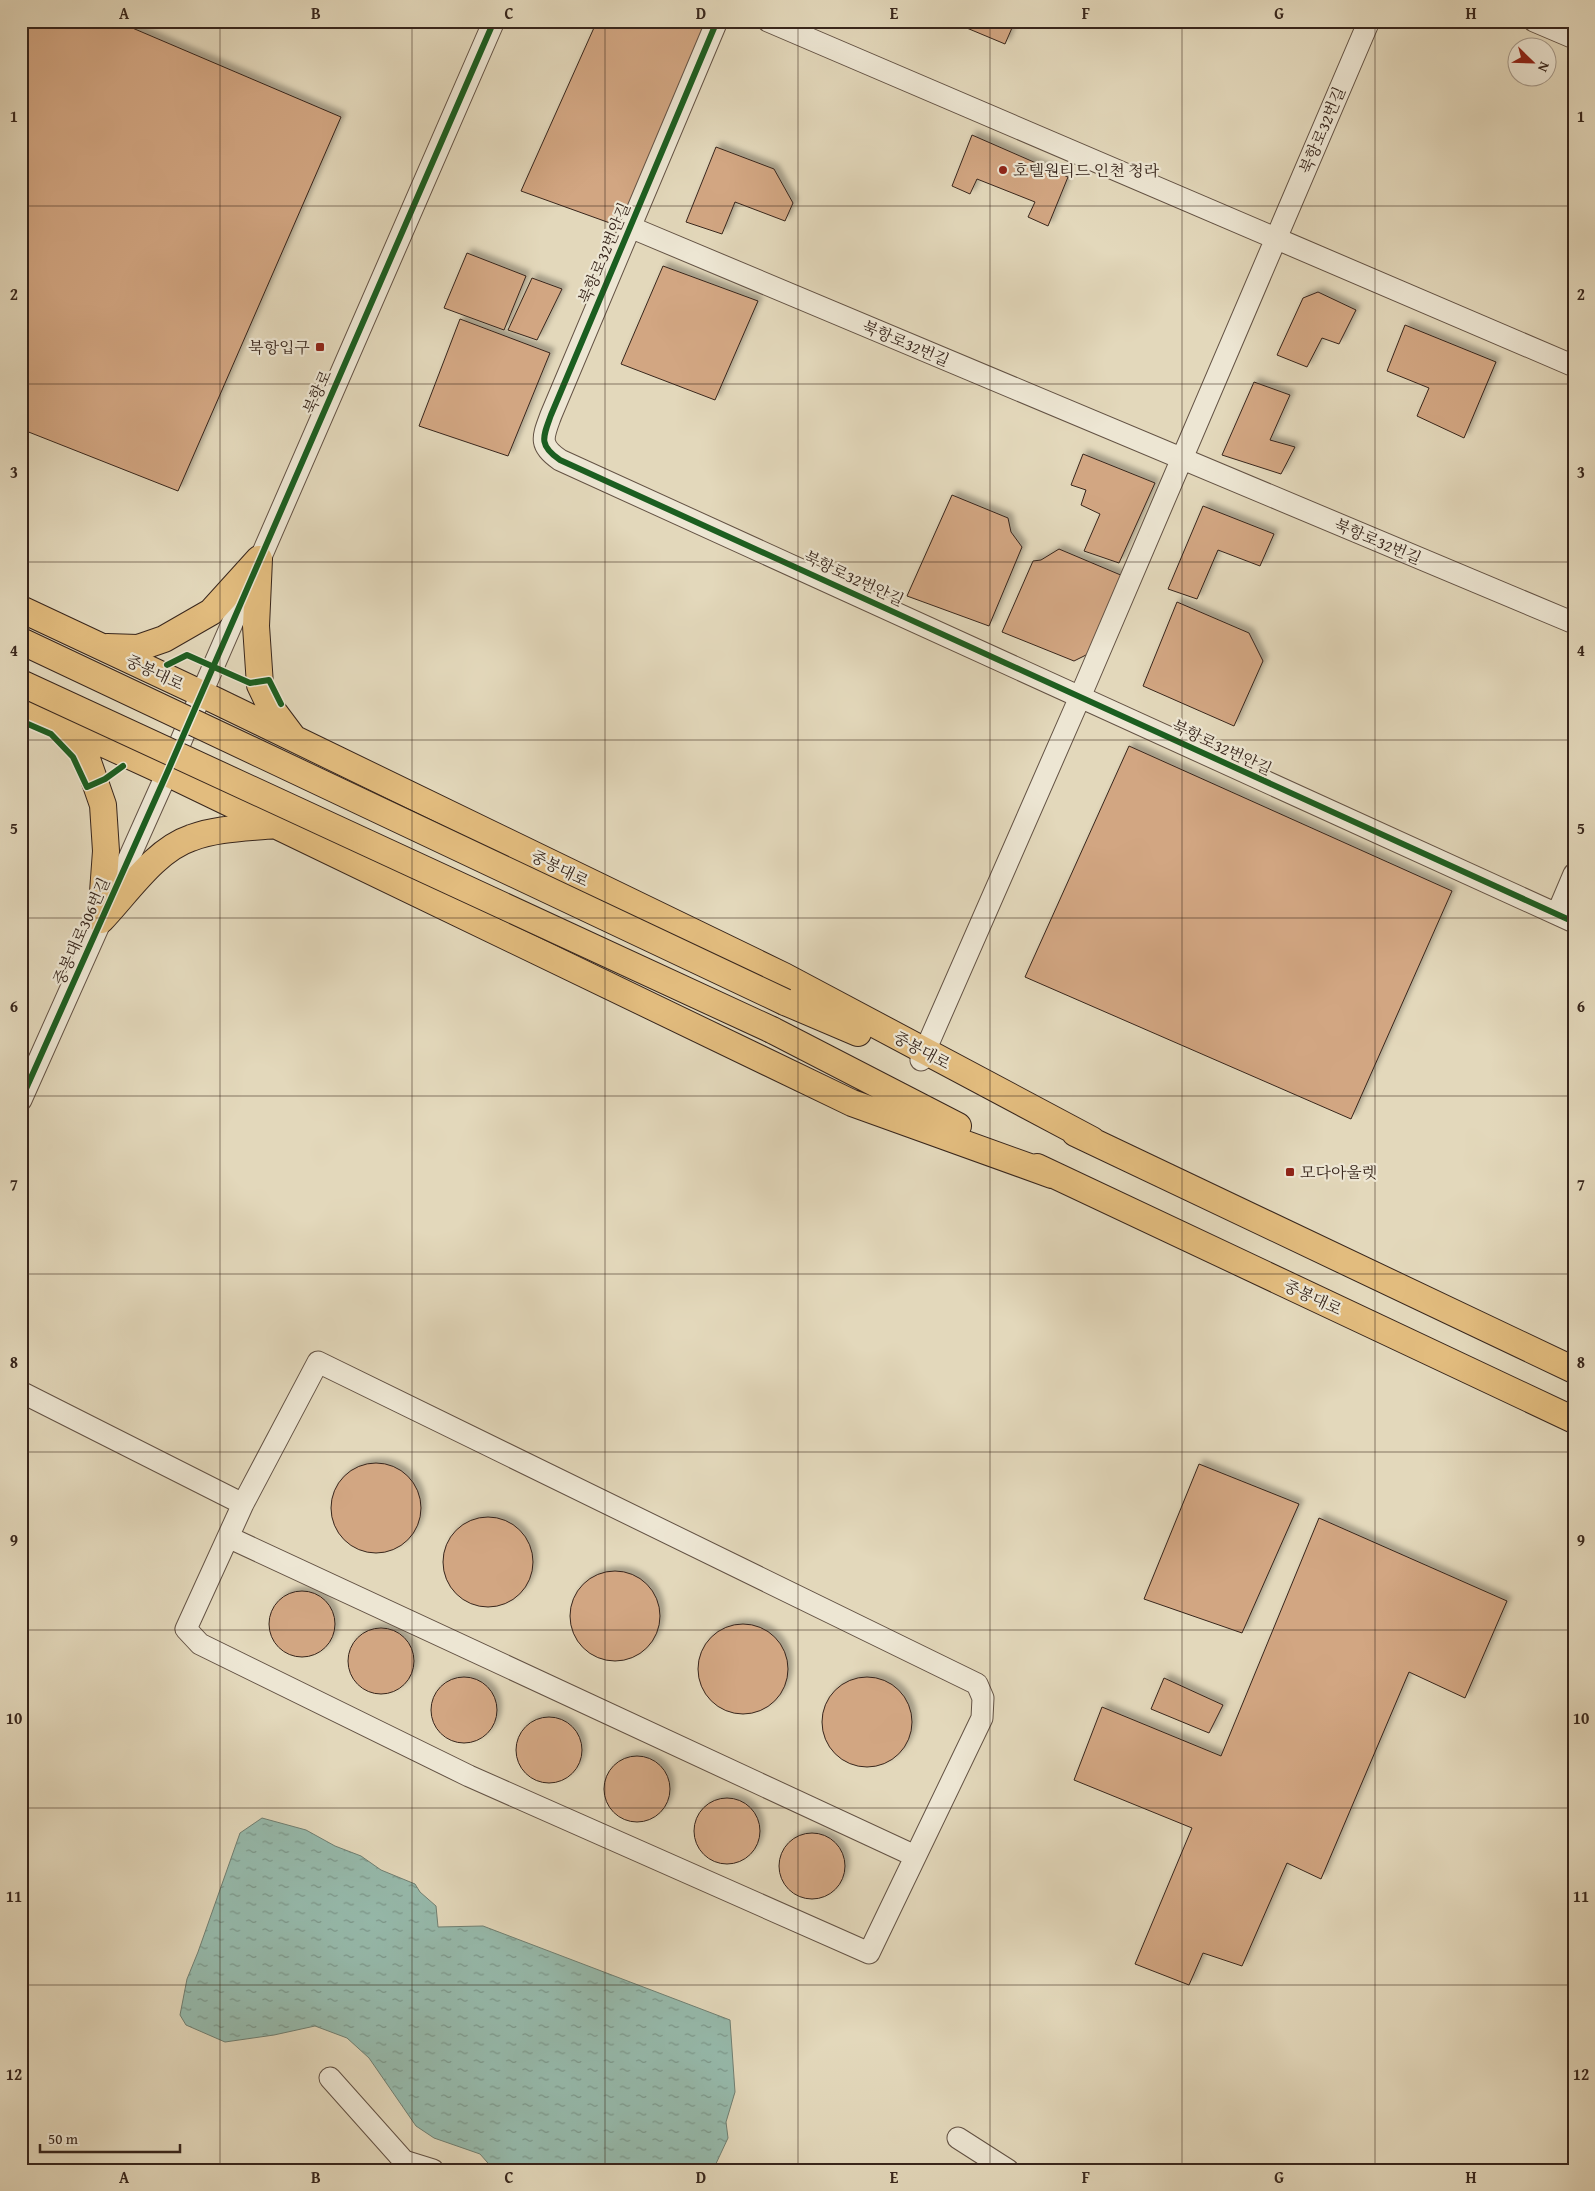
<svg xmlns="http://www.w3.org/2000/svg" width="1595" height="2191" font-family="'Gentium Book Plus','Noto Serif KR',serif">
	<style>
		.water { fill: url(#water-ripples); stroke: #707f72 }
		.building { fill: #d2a682; stroke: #38261c; filter: url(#shadow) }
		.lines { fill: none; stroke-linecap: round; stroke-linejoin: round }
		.minor-casing { stroke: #635244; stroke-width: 23 }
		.major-casing { stroke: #38261c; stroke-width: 28 }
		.minor { stroke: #ede6d3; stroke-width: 21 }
		.major { stroke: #e2bc7e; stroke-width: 26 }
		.major-bridge-casing { stroke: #38261c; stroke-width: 28; stroke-linecap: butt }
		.major-bridge { stroke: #e2bc7e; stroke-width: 26 }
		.cycleway-casing { stroke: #ede6d3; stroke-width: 9 }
		.cycleway { stroke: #1b5e20; stroke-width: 6 }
		.grid { fill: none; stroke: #38261c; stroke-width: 1; stroke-opacity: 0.55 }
		.poi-dot { fill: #8f2418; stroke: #ede6d3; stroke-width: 2 }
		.labels { text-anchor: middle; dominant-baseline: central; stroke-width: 4.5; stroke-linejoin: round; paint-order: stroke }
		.street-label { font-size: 16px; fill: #38261c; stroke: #ede6d3 }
		.poi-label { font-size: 16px; fill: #38261c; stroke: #ede6d3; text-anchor: start }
		.neatline { fill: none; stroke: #38261c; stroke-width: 2 }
		.grid-label { font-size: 16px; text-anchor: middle; font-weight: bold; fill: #38261c }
	</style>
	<defs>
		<pattern id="water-ripples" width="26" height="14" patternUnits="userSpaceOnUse" patternTransform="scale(1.25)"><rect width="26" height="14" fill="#96baac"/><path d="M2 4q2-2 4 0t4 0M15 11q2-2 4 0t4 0" fill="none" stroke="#7b978b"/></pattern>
		<filter id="shadow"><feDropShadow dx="4.5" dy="-4.5" stdDeviation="2.5" flood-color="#0004"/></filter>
	</defs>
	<rect width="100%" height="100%" fill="#e3d8bb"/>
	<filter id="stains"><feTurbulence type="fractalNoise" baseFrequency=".004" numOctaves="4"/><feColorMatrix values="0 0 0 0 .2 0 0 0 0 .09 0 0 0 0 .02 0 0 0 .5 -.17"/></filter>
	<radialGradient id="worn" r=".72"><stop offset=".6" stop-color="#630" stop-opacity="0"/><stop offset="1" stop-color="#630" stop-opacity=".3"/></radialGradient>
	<path class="water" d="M262 1818 306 1830 335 1846 361 1856 381 1870 415 1884 420 1892 436 1906 438 1927 483 1926 730 2020 735 2092 726 2122 728 2138 713 2170H494L480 2154 434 2138 416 2126 369 2058 347 2038 315 2026 274 2035 225 2042 186 2025 180 2015 187 1979 198 1952 240 1833Z"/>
	<path class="building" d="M21 21H116L341 117 178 491 21 429Z
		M597 21H707L621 227 521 191Z
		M950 21H1015L1005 44Z
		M972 135 1068 177 1048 226 1028 217 1035 202 977 179 970 194 952 186Z
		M716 147 774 169 793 203 785 221 735 202 722 234 686 222Z
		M467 253 526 276 504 330 444 308Z
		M663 266 758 301 715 400 621 364Z
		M532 278 562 289 537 340 508 330Z
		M1318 292 1356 310 1339 344 1322 338 1307 367 1277 355 1303 298Z
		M460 319 550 353 508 456 419 426Z
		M1405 325 1496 362 1464 438 1417 416 1429 388 1387 371Z
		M1254 382 1290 395 1270 440 1295 447 1281 474 1222 455Z
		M1083 454 1155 483 1119 563 1084 551 1100 514 1081 505 1086 490 1071 485Z
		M952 495 1008 518 1011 532 1022 547 989 626 907 596Z
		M1203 506 1274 534 1260 566 1218 550 1197 599 1168 589Z
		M1059 549 1123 576 1092 652 1074 661 1002 632 1033 561 1041 560Z
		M1177 602 1249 633 1263 661 1234 726 1143 686Z
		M1129 746 1452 891 1351 1119 1025 977Z
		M331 1508a45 45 0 1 1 90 0a45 45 0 1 1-90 0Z
		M1199 1464 1299 1504 1242 1633 1144 1599Z
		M443 1562a45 45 0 1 1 90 0a45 45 0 1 1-90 0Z
		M1319 1518 1507 1601 1465 1698 1409 1672 1321 1879 1287 1863 1242 1966 1203 1953 1189 1985 1135 1964 1192 1828 1074 1780 1102 1707 1221 1756Z
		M570 1616a45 45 0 1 1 90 0a45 45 0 1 1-90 0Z
		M269 1624a33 33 0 1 1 66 0a33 33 0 1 1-66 0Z
		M698 1669a45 45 0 1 1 90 0a45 45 0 1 1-90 0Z
		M348 1661a33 33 0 1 1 66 0a33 33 0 1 1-66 0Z
		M431 1710a33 33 0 1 1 66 0a33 33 0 1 1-66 0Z
		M822 1722a45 45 0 1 1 90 0a45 45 0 1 1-90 0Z
		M1164 1678 1223 1705 1209 1733 1151 1709Z
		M516 1750a33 33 0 1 1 66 0a33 33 0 1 1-66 0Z
		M604 1789a33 33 0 1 1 66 0a33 33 0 1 1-66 0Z
		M694 1831a33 33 0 1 1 66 0a33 33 0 1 1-66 0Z
		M779 1866a33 33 0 1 1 66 0a33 33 0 1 1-66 0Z"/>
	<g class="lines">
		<g class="minor-casing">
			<path id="minor" d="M717 21 551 415C543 437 538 445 560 460L1574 922
				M768 21 1574 366
				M1534 21 1574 38
				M630 227 1574 623
				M1557 914 1574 874
				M921 1060 1080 697 1369 21
				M21 1100 167 773 494 21
				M318 1362 977 1684 983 1698 982 1718 869 1953 469 1776 200 1644 186 1629 243 1504Z
				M21 1392 243 1504
				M228 1537 915 1856
				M330 2078 404 2161 433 2170
				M958 2138 1008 2170"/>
		</g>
		<g class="major-casing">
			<path id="major" d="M259 559 256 626 260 685 271 708 292 736
				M21 609 200 693 784 976 1092 1140
				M107 647 138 648 164 639 211 612 259 559
				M21 706 167 773 852 1103 1052 1175
				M65 728 86 756 103 805 106 851 101 920
				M101 920C127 893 155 850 191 838 217 828 248 828 275 825
				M785 1002 858 1033
				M772 1030 958 1126
				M1075 1133 1574 1370
				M1037 1167 1574 1420"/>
		</g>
		<use href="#minor" class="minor"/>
		<use href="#major" class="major"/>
		<g class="major-bridge-casing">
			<path id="major-bridge" d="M21 641 785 1002
				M21 683 772 1030"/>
		</g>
		<use href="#major-bridge" class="major-bridge"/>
		<g class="cycleway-casing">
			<path id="cycleway" d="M717 21 551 415C543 437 538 445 560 460L1574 922
				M167 665 187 655 250 683 269 680 281 704
				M21 721 51 734 73 757 87 787 105 779 123 766
				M21 1100 167 773 494 21"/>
		</g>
		<use href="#cycleway" class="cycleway"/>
	</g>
	<path class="grid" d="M220 21V2170M412 21V2170M605 21V2170M798 21V2170M990 21V2170M1182 21V2170M1375 21V2170M21 206H1574M21 384H1574M21 562H1574M21 740H1574M21 918H1574M21 1096H1574M21 1274H1574M21 1452H1574M21 1630H1574M21 1808H1574M21 1985H1574"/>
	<g class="poi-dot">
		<circle cx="1003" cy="170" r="5"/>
		<rect x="315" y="342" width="10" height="10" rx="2.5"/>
		<rect x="1285" y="1167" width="10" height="10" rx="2.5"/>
	</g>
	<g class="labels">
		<g class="street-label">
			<text transform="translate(1322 130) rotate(-67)">북항로32번길</text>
			<text transform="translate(604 253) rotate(-67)">북항로32번안길</text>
			<text transform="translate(906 343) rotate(23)">북항로32번길</text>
			<text transform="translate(317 392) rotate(-66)">북항로</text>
			<text transform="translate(1378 541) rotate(23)">북항로32번길</text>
			<text transform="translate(854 578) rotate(25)">북항로32번안길</text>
			<text transform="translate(155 672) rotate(25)">중봉대로</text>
			<text transform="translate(1222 747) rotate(25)">북항로32번안길</text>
			<text transform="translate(560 868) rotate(26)">중봉대로</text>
			<text transform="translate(81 931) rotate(-66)">중봉대로306번길</text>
			<text transform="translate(922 1050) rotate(28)">중봉대로</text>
			<text transform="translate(1313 1297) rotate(25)">중봉대로</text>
		</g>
		<g class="poi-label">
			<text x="1013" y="170">호텔원티드 인천 청라</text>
			<text x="310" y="347" text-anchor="end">북항입구</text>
			<text x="1300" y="1172">모다아울렛</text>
		</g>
	</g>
	<rect width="1595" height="2191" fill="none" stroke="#e3d8bb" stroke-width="55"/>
	<g transform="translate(1532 62) rotate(113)"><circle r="24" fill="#ede6d3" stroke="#a5998a"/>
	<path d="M0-4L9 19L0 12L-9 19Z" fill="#8f2418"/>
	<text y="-8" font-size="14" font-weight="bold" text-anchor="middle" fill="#38261c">N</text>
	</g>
	<path d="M40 2144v8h140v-8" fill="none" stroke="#38261c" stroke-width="2.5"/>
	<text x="48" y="2144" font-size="15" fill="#38261c" stroke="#ede6d3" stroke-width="4" paint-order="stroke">50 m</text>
	<rect x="28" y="28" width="1540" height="2136" class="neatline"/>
	<g class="grid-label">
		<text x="124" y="19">A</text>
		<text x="316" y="19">B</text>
		<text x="509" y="19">C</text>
		<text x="701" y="19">D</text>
		<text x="894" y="19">E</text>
		<text x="1086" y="19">F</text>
		<text x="1279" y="19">G</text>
		<text x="1471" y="19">H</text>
		<text x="14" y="122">1</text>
		<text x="1581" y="122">1</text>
		<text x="14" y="300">2</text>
		<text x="1581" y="300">2</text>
		<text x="14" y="478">3</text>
		<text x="1581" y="478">3</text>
		<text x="14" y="656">4</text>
		<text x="1581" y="656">4</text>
		<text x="14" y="834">5</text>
		<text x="1581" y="834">5</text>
		<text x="14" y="1012">6</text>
		<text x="1581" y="1012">6</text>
		<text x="14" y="1190">7</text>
		<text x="1581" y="1190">7</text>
		<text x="14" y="1368">8</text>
		<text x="1581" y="1368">8</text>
		<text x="14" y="1546">9</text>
		<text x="1581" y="1546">9</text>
		<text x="14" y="1724">10</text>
		<text x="1581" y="1724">10</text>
		<text x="14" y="1902">11</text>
		<text x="1581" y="1902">11</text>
		<text x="14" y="2080">12</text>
		<text x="1581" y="2080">12</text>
		<text x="124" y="2183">A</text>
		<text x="316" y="2183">B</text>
		<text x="509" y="2183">C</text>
		<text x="701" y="2183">D</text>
		<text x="894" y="2183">E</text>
		<text x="1086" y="2183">F</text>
		<text x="1279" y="2183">G</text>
		<text x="1471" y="2183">H</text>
	</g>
	<rect width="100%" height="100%" filter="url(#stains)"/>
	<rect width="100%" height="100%" fill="url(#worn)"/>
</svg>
